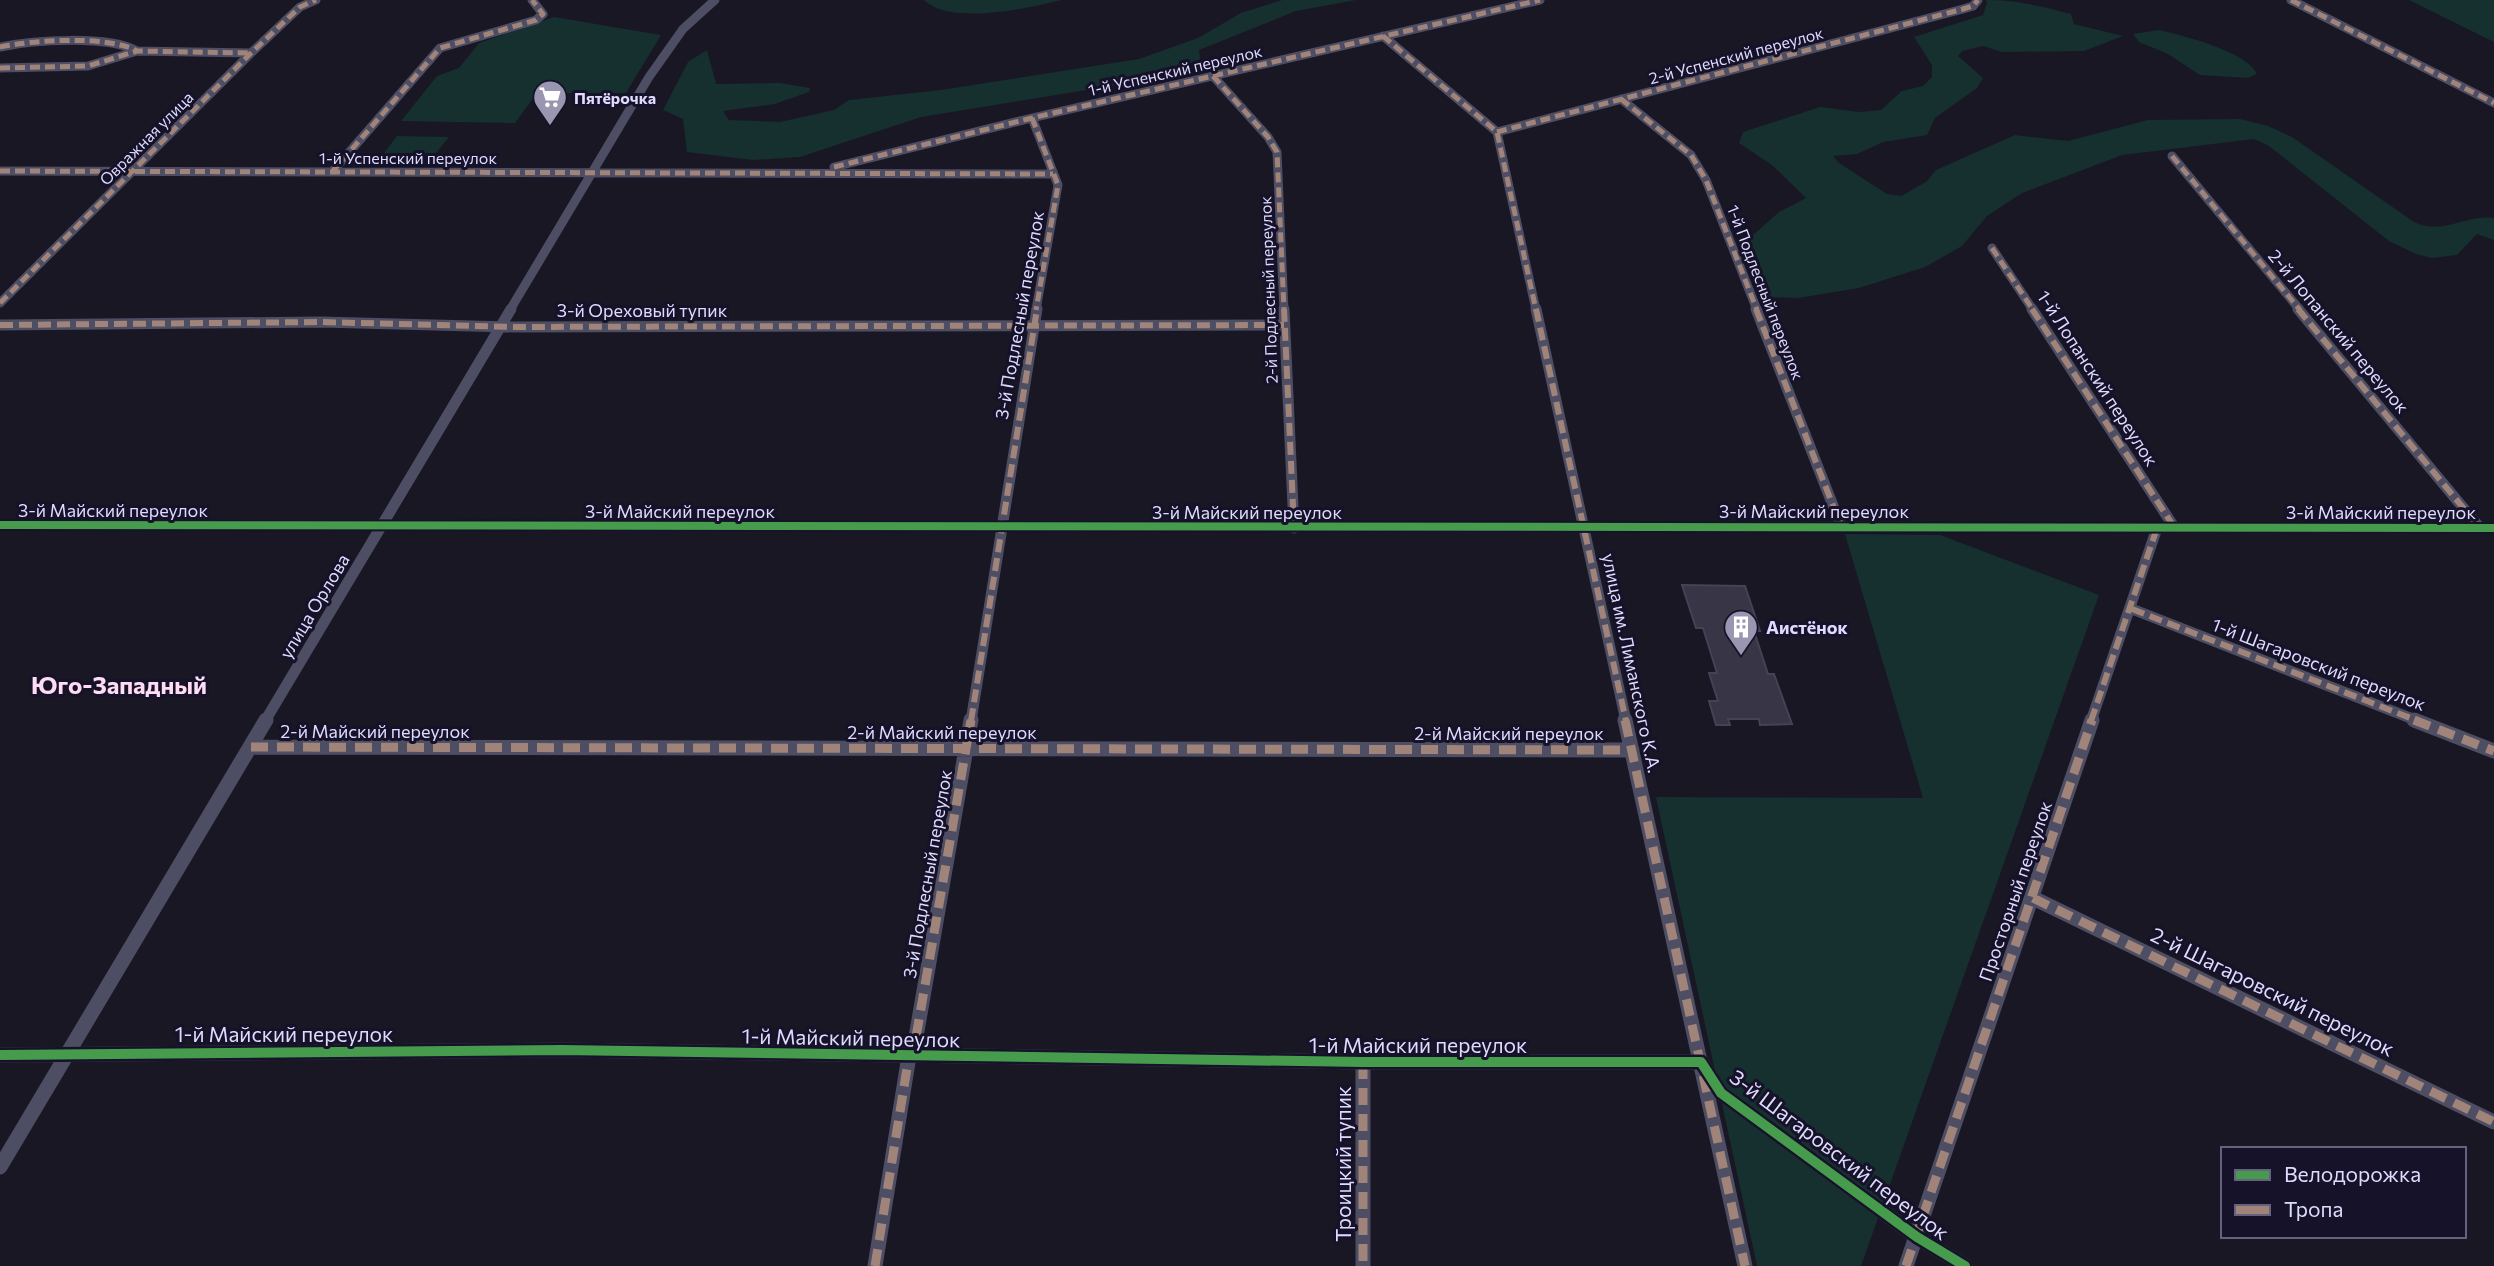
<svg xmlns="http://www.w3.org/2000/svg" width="2494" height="1266" font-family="Commissioner,sans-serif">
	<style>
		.green { fill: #162f2f }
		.building { fill: #383546; stroke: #454257; stroke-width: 2 }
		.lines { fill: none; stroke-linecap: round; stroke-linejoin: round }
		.street-far2 { stroke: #4d4d64; stroke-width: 9 }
		.street-far1 { stroke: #4d4d64; stroke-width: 11 }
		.street { stroke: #4d4d64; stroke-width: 15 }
		.quiet-far2 { stroke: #a18479; stroke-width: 5; stroke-dasharray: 10 5; stroke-linecap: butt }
		.quiet-far1 { stroke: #a18479; stroke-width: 6; stroke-dasharray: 13 6; stroke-linecap: butt }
		.quiet { stroke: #a18479; stroke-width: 9; stroke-dasharray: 17 9; stroke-linecap: butt }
		.cycleway-far1-casing { stroke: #151229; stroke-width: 12 }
		.cycleway-casing { stroke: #151229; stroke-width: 15 }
		.cycleway-far1 { stroke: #469c4c; stroke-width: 8 }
		.cycleway { stroke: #469c4c; stroke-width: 10 }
		.labels { text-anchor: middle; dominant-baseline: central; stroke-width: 6; stroke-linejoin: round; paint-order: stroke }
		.far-street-label { font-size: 16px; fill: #dfdbfe; stroke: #151229 }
		.far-poi-label { font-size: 16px; font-weight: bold; fill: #dfdbfe; stroke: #151229; text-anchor: start }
		.street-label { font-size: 18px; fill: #dfdbfe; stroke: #151229 }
		.poi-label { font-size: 18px; font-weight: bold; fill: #dfdbfe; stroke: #151229; text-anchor: start }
		.near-street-label { font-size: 21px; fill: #dfdbfe; stroke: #151229 }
		.district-label { font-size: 24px; font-weight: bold; fill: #feddf3; stroke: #151229 }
	</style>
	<rect width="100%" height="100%" fill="#191724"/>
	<path class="green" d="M924 0H1062C1029 8 950 26 924 0Z
		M1282 0H1356L1296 11 1199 50 1201 67 1160 78 921 117 800 157 753 160 687 152 683 119 663 110 688 62 707 50 716 84 780 83 810 88 809 92 775 104 723 111 729 120 780 122 834 110 849 100 941 90 1139 59 1198 38 1241 13Z
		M1986 0C2016 0 2041 6 2071 14L2074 24 2123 36 2084 51 2002 52 1983 46 1962 51 1958 56 1983 78 1977 88 1935 118 1927 135 1883 142 1857 154 1833 156 1839 163 1887 194 1901 196 1926 182 1936 170 2015 135 2068 141 2148 120 2240 119 2268 126 2292 137 2414 222C2445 236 2464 214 2494 218V240L2477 234 2457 255 2432 258 2416 254 2389 241 2269 146 2254 139 2122 155 2022 193 1987 216 1962 246 1925 267 1859 288 1798 298 1767 297 1744 243 1779 212 1806 198 1772 165 1739 143 1743 132 1820 107 1859 112 1881 110 1902 91 1923 86 1932 77V65L1914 37 1983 15 1987 3Z
		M2409 0H2494V42Z
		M554 17 661 35 626 93H537L515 123 401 121 437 76 459 68 479 43Z
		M2159 30C2182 35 2248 52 2257 74L2248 78 2200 75 2168 54 2139 42 2133 34Z
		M397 136 449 137 436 153H384Z
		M1845 534 1940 535 2099 595 1861 1266H1757L1656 797 1923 798Z"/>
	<path class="building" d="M1682 585 1745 586 1760 631H1754L1768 674H1774L1792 724 1760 725 1759 719H1728L1730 725H1716L1709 701H1718L1709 673H1717L1703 628H1696Z"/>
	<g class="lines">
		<path class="street-far2" d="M2291 0 2494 103
			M1383 36 1497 132 1536 310
			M0 47C33 40 108 35 137 51
			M0 68 88 66 137 51 251 53
			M1213 76 1268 137 1277 152 1284 310
			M1621 99 1691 155 1706 180 1757 310
			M1032 118 1058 185 1036 310
			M1497 132 1963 9 1973 6 1978 0
			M2172 156 2300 310
			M834 167 1032 118 1540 0
			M0 171 1053 174
			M332 172 440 48 536 20 543 14 532 0
			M1992 248 2033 310
			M0 303 251 53 300 7 316 0
			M510 310 649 77 683 29 715 0"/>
		<path class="street-far1" d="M1284 309 1294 528
			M1536 309 1626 721
			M1756 309 1841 526
			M2032 309 2174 527
			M2298 309 2480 528
			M0 325 321 322 514 327 1284 325
			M0 525 2494 528
			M2132 609 2418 721
			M265 721 511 309
			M971 721 1037 309
			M2091 721 2157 528"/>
		<path class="street" d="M1625 720 1745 1266
			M2414 720 2494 751
			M251 747 1632 750
			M2033 898 2494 1122
			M0 1055 562 1050 1363 1062H1701L1721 1093 1917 1237 1965 1266
			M1363 1062V1266
			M0 1167 266 720
			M875 1266 909 1056 916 1037 971 720
			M1906 1266 2092 720"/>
		<path class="quiet-far2" d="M2291 0 2494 103
			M1383 36 1497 132 1536 310
			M0 47C33 40 108 35 137 51
			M0 68 88 66 137 51 251 53
			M1213 76 1268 137 1277 152 1284 310
			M1621 99 1691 155 1706 180 1757 310
			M1032 118 1058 185 1036 310
			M1497 132 1963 9 1973 6 1978 0
			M2172 156 2300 310
			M834 167 1032 118 1540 0
			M0 171 1053 174
			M332 172 440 48 536 20 543 14 532 0
			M1992 248 2033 310
			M0 303 251 53 300 7 316 0"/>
		<path class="quiet-far1" d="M1284 309 1294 528
			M1536 309 1626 721
			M1756 309 1841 526
			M2032 309 2174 527
			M2298 309 2480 528
			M0 325 321 322 514 327 1284 325
			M2132 609 2418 721
			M971 721 1037 309
			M2091 721 2157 528"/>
		<path class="quiet" d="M1625 720 1745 1266
			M2414 720 2494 751
			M251 747 1632 750
			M2033 898 2494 1122
			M1363 1062V1266
			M875 1266 909 1056 916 1037 971 720
			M1906 1266 2092 720"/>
		<g class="cycleway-far1-casing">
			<path id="cycleway-far1" d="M0 525 2494 528"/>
		</g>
		<g class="cycleway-casing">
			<path id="cycleway" d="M0 1055 562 1050 1363 1062H1701L1721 1093 1917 1237 1965 1266"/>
		</g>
		<use href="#cycleway-far1" class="cycleway-far1"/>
		<use href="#cycleway" class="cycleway"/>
	</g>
	<defs>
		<g id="supermarket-pin" transform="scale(1.75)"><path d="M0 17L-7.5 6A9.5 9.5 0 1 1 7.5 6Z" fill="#9a96b2" stroke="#151229"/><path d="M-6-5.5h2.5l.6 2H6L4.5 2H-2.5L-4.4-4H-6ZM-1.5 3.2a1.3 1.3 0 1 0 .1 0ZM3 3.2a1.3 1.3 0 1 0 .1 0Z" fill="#fff"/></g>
		<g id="building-pin" transform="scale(1.75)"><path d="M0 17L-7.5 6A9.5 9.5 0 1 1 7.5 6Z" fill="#9a96b2" stroke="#151229"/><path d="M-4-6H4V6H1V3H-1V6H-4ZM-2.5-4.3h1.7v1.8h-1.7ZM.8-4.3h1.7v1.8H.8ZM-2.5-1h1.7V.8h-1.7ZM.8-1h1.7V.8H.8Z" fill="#fff"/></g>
	</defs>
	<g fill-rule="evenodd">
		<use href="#supermarket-pin" x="550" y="97"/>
		<use href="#building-pin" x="1741" y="627"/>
	</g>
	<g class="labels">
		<g class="far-street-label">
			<text transform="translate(1736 55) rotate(-15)">2-й Успенский переулок</text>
			<text transform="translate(1175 70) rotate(-13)">1-й Успенский переулок</text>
			<text transform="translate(146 138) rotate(-45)">Овражная улица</text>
			<text x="408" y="157">1-й Успенский переулок</text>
			<text transform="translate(1268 290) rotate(-92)">2-й Подлесный переулок</text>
			<text transform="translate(1766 292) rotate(69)">1-й Подлесный переулок</text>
		</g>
		<g class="far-poi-label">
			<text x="574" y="97">Пятёрочка</text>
		</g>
		<g class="street-label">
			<text x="642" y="310">3-й Ореховый тупик</text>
			<text transform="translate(1019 315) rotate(-80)">3-й Подлесный переулок</text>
			<text transform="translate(2339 331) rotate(50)">2-й Лопанский переулок</text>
			<text transform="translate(2098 378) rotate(57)">1-й Лопанский переулок</text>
			<text x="113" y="510">3-й Майский переулок</text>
			<text x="680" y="511">3-й Майский переулок</text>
			<text x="1814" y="511">3-й Майский переулок</text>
			<text x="1247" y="512">3-й Майский переулок</text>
			<text x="2381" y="512">3-й Майский переулок</text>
			<text transform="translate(314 606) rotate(-59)">улица Орлова</text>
			<text transform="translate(1632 663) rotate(78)">улица им. Лиманского К.А.</text>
			<text transform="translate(2319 664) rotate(21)">1-й Шагаровский переулок</text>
			<text x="375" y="731">2-й Майский переулок</text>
			<text x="942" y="732">2-й Майский переулок</text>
			<text x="1509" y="733">2-й Майский переулок</text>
			<text transform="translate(927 874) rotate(-80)">3-й Подлесный переулок</text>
			<text transform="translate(2015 891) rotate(-71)">Просторный переулок</text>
		</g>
		<g class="poi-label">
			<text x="1766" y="627">Аистёнок</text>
		</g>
		<g class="near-street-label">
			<text transform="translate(2273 991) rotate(26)">2-й Шагаровский переулок</text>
			<text x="284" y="1033">1-й Майский переулок</text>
			<text transform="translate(851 1037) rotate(1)">1-й Майский переулок</text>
			<text x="1418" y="1044">1-й Майский переулок</text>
			<text transform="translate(1840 1154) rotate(37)">3-й Шагаровский переулок</text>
			<text transform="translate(1342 1164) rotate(-90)">Троицкий тупик</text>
		</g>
		<g class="district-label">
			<text x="119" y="684">Юго-Западный</text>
		</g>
	</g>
	<rect x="2221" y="1147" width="245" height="91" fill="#151229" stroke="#66627e" stroke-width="2"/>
	<rect x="2235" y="1170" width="35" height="10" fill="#469c4c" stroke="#66627e" stroke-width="2"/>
	<text x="2284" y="1182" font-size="21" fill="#dfdbfe">Велодорожка</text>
	<rect x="2235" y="1205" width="35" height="10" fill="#a18479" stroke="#66627e" stroke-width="2"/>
	<text x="2284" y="1217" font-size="21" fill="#dfdbfe">Тропа</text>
</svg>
